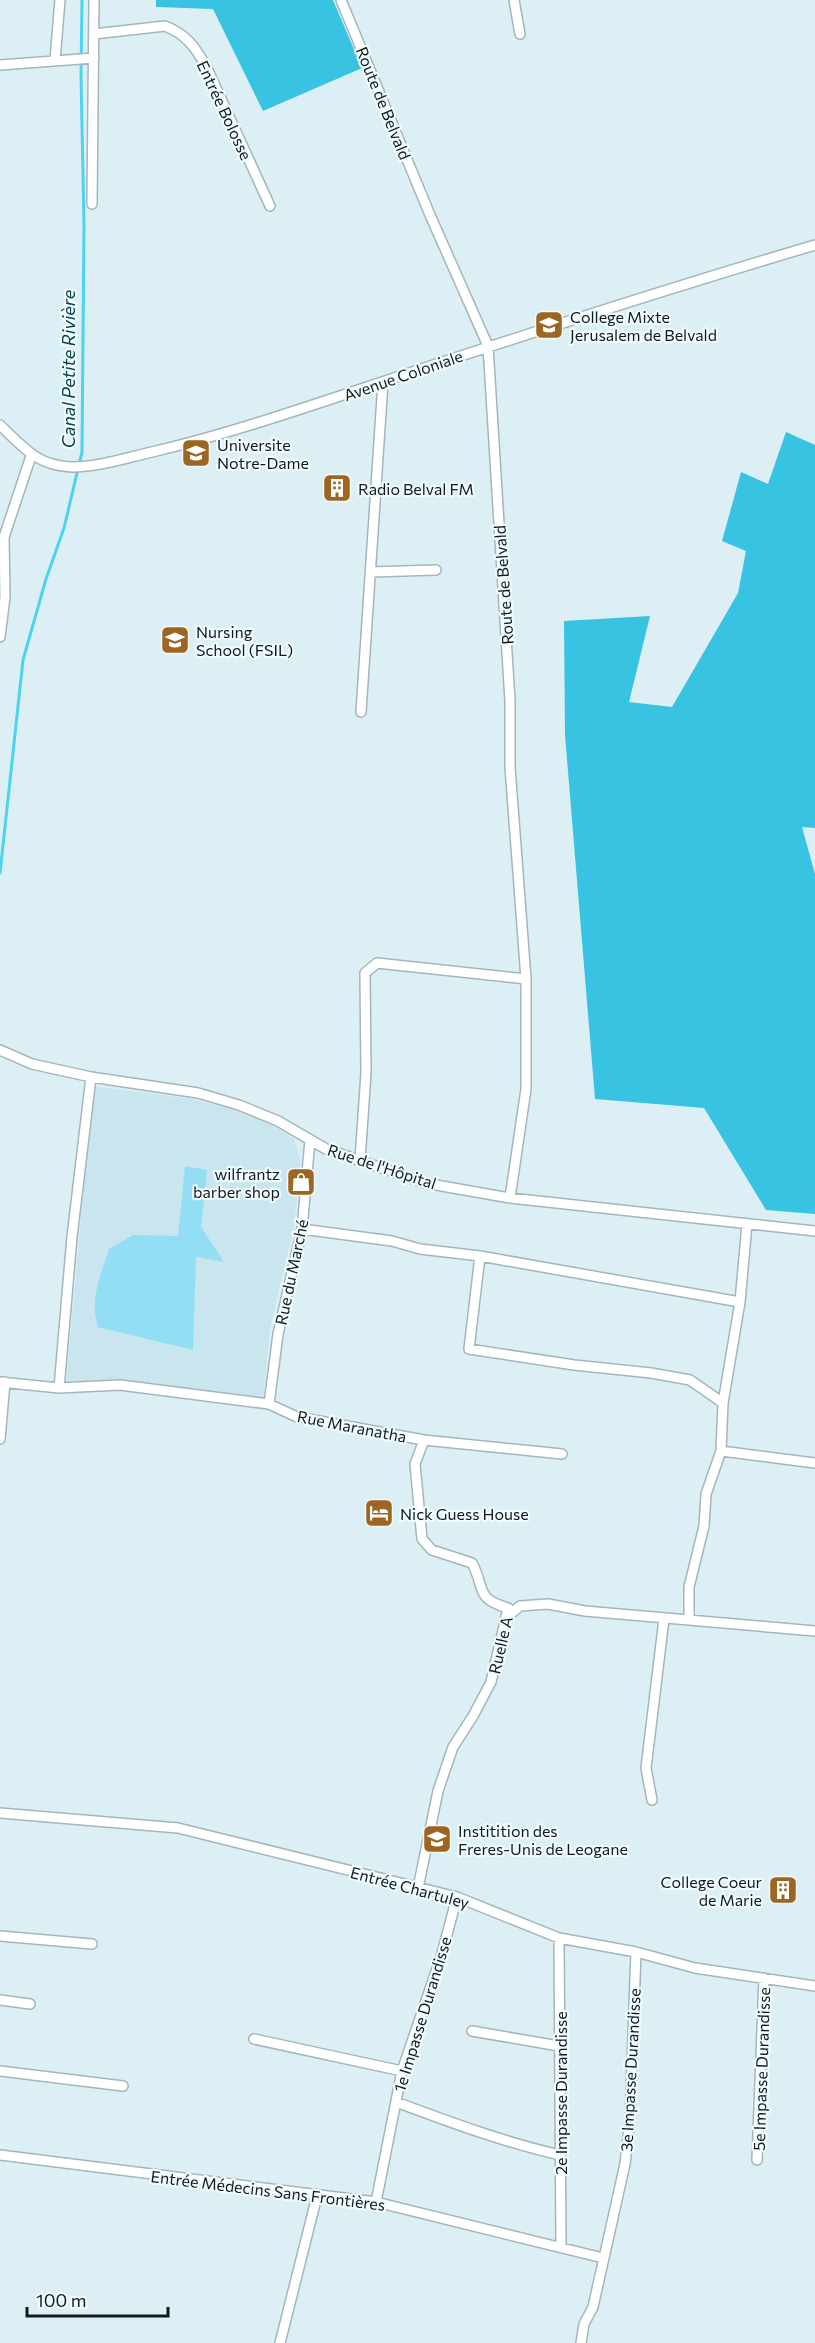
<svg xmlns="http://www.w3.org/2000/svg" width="815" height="2343" font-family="Commissioner,sans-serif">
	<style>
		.built { fill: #c9e6ee }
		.green { fill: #92dff5 }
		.forest { fill: #39c3e3 }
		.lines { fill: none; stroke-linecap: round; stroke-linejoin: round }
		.stream { stroke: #4dd2f2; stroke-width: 3 }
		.street-casing { stroke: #a4b6bc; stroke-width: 12 }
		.street { stroke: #fff; stroke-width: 9 }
		.labels { text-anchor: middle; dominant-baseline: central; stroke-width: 4.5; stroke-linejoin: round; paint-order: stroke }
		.street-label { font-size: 16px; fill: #131a1c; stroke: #effbfe }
		.poi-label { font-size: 16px; fill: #131a1c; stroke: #effbfe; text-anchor: start }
		.water-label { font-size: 18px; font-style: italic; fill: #03414e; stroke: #effbfe }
	</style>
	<rect width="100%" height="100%" fill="#dceff5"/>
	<path class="built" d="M93 1086 191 1099 231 1109 274 1126 294 1139 301 1162 294 1226 270 1329 263 1401 121 1380 66 1383Z"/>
	<path class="green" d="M185 1166 207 1170 201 1227 224 1262 196 1257 193 1350 98 1327C89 1300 101 1275 109 1249L133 1235 178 1236Z"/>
	<path class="forest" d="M156 0H333L362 68 263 111 213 9 156 7Z
		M786 432 815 445V828L802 827 815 874V1214L766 1210 704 1108 595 1099 565 735 564 621 650 616 629 702 672 707 738 593 746 551 722 541 741 472 768 484Z"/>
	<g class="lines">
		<path class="stream" d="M0 873 23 660 46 579 64 528 82 452 84 225 81 75 82 0"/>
		<g class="street-casing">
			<path id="street" d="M341 0 430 215 488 346 510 701V767L526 979V1089L510 1198
				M514 0 520 34
				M94 34 165 26C186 34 195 47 206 66L270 206
				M55 60 60 0
				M0 65 94 58
				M92 204 94 0
				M0 425C23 447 37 466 72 467 98 467 126 458 152 452 220 436 286 414 352 392 505 341 660 291 815 245
				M370 572 436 570
				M0 637 5 597 4 537 31 456
				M361 712 383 382
				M0 1050 32 1064 91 1077 198 1093 239 1105 278 1121 326 1149 425 1183 510 1198 815 1231
				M360 1160 366 1073 365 973 377 963 526 979
				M302 1229 392 1241 420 1249 480 1256 740 1302 723 1403 721 1451 706 1494 704 1526 689 1587V1619
				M480 1256 469 1349 574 1365 651 1373 690 1380 723 1403
				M740 1302 747 1224
				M0 1382 59 1388 120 1385 269 1404 297 1417 424 1440 562 1454
				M59 1388 72 1237 91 1077
				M269 1404 278 1334 302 1229 310 1140
				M0 1439 5 1382
				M721 1451 815 1463
				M506 1618 520 1606 548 1604 585 1611 815 1631
				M652 1800 646 1768 664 1619
				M0 1813 178 1828 457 1897 559 1938 636 1952 695 1968 815 1986
				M418 1888 438 1791 453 1747 473 1716 491 1682 508 1608C474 1598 486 1589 472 1563L432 1550 422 1539 415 1464 424 1440
				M0 1936 92 1944
				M559 1938 561 2248
				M0 2000 30 2004
				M472 2031 559 2046
				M254 2039 402 2071
				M0 2071 123 2086
				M396 2102C450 2122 503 2142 560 2155
				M0 2155 376 2202 603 2258
				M757 2160 764 1978
				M376 2202 402 2071 441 1957 457 1897
				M280 2343 317 2196
				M581 2343 584 2324 593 2307 625 2164 630 2119 636 1952"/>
		</g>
		<use href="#street" class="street"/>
	</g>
	<defs>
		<g id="school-square" transform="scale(1.5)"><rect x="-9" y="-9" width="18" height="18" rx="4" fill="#9d6520" stroke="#effbfe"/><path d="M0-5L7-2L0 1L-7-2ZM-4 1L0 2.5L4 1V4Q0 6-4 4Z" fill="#fff"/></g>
		<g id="university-square" transform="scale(1.5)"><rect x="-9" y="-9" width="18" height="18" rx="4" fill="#9d6520" stroke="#effbfe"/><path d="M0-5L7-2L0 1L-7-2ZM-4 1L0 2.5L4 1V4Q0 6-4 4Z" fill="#fff"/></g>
		<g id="building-square" transform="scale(1.5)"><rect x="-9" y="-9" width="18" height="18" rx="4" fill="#9d6520" stroke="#effbfe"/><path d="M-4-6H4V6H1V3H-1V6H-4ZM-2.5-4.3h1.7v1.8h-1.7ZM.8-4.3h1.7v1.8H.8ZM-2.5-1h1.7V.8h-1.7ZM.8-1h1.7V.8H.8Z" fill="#fff"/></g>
		<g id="shop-square" transform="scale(1.5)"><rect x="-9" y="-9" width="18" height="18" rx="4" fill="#9d6520" stroke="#effbfe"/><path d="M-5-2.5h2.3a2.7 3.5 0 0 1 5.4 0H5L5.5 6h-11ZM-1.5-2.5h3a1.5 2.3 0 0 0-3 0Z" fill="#fff"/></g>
		<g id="hotel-square" transform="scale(1.5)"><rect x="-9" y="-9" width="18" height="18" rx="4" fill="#9d6520" stroke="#effbfe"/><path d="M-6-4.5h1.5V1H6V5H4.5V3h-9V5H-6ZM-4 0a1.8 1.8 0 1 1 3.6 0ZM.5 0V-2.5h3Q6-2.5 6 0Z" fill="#fff"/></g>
	</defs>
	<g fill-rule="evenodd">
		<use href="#school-square" x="549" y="325"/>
		<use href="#university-square" x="196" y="453"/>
		<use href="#building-square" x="337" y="488"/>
		<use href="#school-square" x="175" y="640"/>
		<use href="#shop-square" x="301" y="1182"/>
		<use href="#hotel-square" x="379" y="1513"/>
		<use href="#school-square" x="437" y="1839"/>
		<use href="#building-square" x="783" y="1890"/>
	</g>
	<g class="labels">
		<g class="street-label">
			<text transform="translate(384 103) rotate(68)">Route de Belvald</text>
			<text transform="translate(225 110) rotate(65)">Entrée Bolosse</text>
			<text transform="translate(403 375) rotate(-19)">Avenue Coloniale</text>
			<text transform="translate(503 585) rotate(-94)">Route de Belvald</text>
			<text transform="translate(382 1166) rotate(18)">Rue de l'Hôpital</text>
			<text transform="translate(291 1272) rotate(-78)">Rue du Marché</text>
			<text transform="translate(352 1426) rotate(11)">Rue Maranatha</text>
			<text transform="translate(500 1645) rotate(-77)">Ruelle A</text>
			<text transform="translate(410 1887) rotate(15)">Entrée Chartuley</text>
			<text transform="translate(422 2014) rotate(-73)">1e Impasse Durandisse</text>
			<text transform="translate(761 2069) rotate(-88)">5e Impasse Durandisse</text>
			<text transform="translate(630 2070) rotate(-87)">3e Impasse Durandisse</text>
			<text transform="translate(560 2093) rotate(-90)">2e Impasse Durandisse</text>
			<text transform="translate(268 2190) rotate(7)">Entrée Médecins Sans Frontières</text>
		</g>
		<g class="poi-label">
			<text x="570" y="316">College Mixte<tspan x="570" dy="18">Jerusalem de Belvald</tspan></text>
			<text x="217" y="444">Universite<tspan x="217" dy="18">Notre-Dame</tspan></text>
			<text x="358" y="488">Radio Belval FM</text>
			<text x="196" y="631">Nursing<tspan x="196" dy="18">School (FSIL)</tspan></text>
			<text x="280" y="1173" text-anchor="end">wilfrantz<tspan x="280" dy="18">barber shop</tspan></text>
			<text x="400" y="1513">Nick Guess House</text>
			<text x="458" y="1830">Institition des<tspan x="458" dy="18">Freres-Unis de Leogane</tspan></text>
			<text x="762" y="1881" text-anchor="end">College Coeur<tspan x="762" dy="18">de Marie</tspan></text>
		</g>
		<g class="water-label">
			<text transform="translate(68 369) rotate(-90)">Canal Petite Rivière</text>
		</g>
	</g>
	<path d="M27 2307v9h141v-9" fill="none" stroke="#131a1c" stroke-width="3"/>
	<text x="36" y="2307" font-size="18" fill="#131a1c" stroke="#effbfe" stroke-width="4.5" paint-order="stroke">100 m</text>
</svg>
